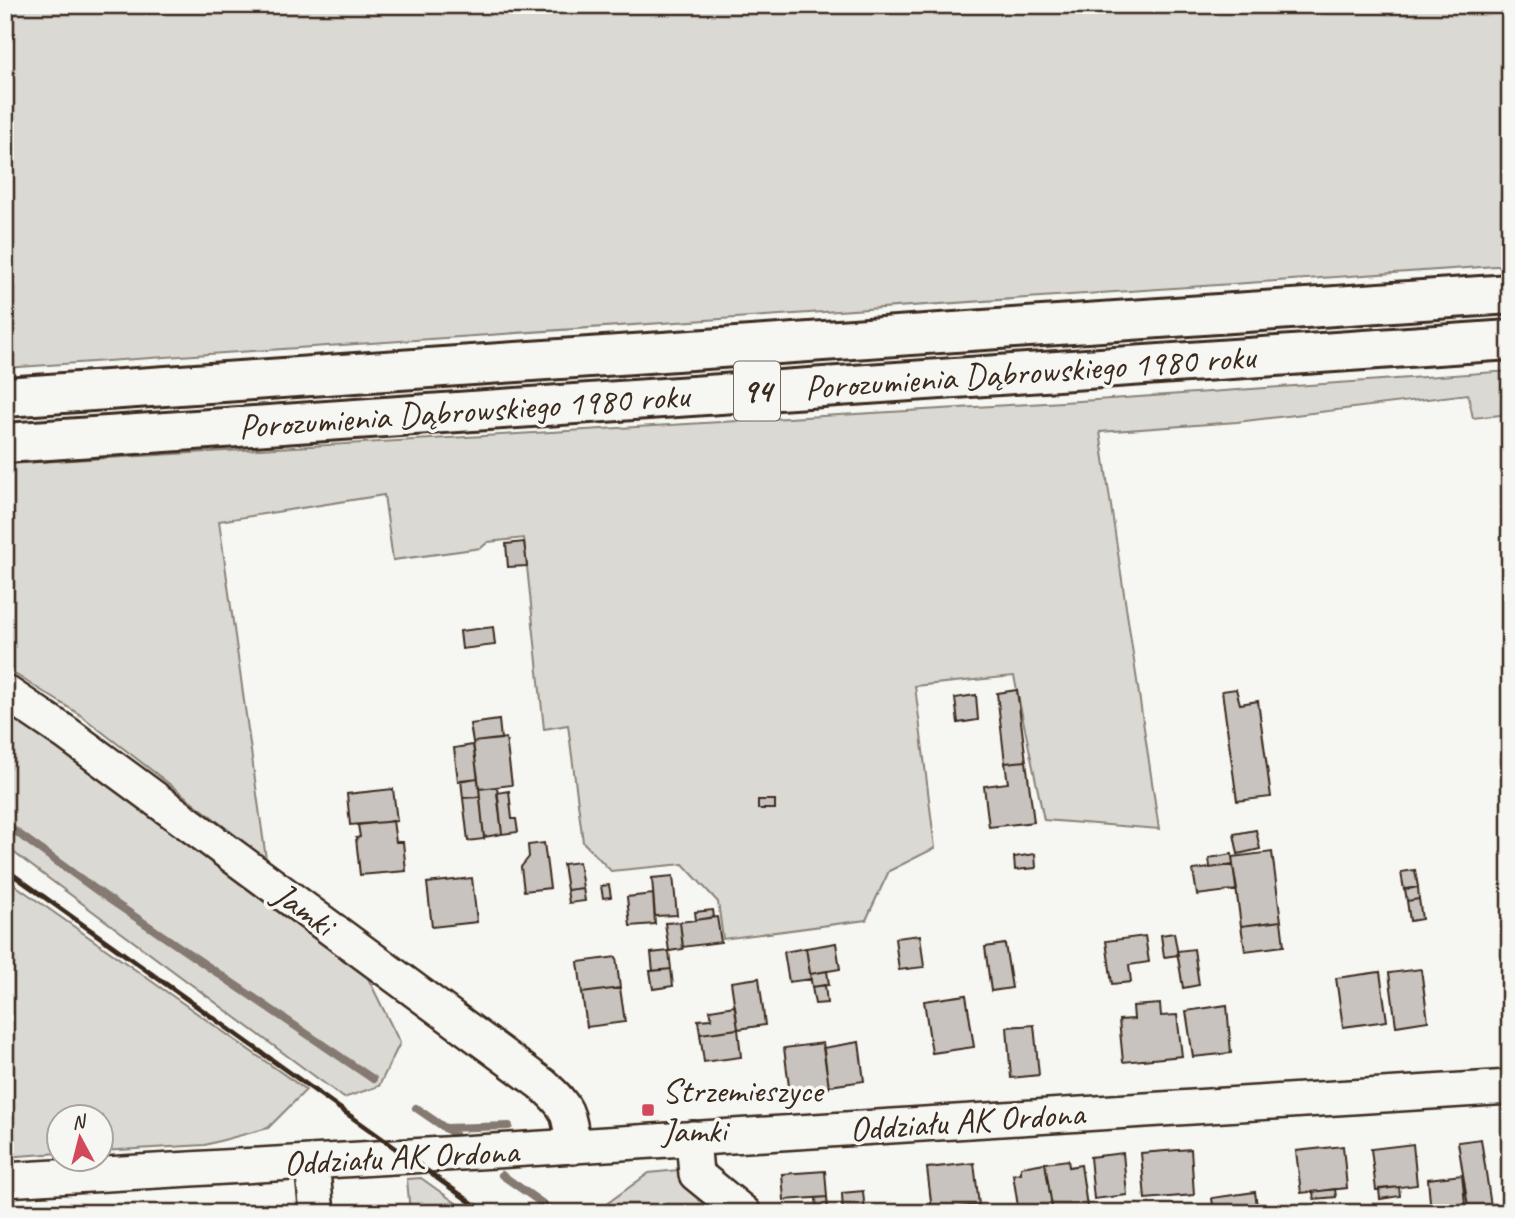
<svg xmlns="http://www.w3.org/2000/svg" width="1515" height="1218" font-family="Caveat,sans-serif">
	<style>
		.green { fill: #dad9d3; stroke: #8a8278; stroke-width: 2 }
		.lines { fill: none; stroke-linecap: round; stroke-linejoin: round }
		.stream { stroke: #857a71; stroke-width: 8 }
		.building { fill: #c8c3be; stroke: #3b2a1e; stroke-width: 2 }
		.minor-casing { stroke: #3b2a1e; stroke-width: 38 }
		.major-casing { stroke: #3b2a1e; stroke-width: 44 }
		.minor { stroke: #f6f6f2; stroke-width: 33 }
		.major { stroke: #f6f6f2; stroke-width: 38 }
		.rail { stroke: #3b2a1e; stroke-width: 5 }
		.poi-dot { fill: #d1495b; stroke: #f6f6f2; stroke-width: 2.5 }
		.labels { text-anchor: middle; dominant-baseline: central; stroke-width: 7; stroke-linejoin: round; paint-order: stroke }
		.shield { fill: #f6f6f2; stroke: #73675e; stroke-width: 2 }
		.shield-label { font-size: 33px; font-weight: bold; fill: #3b2a1e }
		.street-label { font-size: 35px; fill: #3b2a1e; stroke: #f6f6f2 }
		.poi-label { font-size: 35px; fill: #3b2a1e; stroke: #f6f6f2; text-anchor: start }
	</style>
	<rect width="100%" height="100%" fill="#f6f6f2"/>
	<filter id="ink" filterUnits="userSpaceOnUse"><feTurbulence type="fractalNoise" baseFrequency=".0143" numOctaves="2"/><feDisplacementMap in="SourceGraphic" scale="14" xChannelSelector="R" yChannelSelector="G"/><feConvolveMatrix kernelMatrix="1 2 1 2 8 2 1 2 1" color-interpolation-filters="sRGB"/></filter>
	<g filter="url(#ink)">
		<path class="green" d="M5 5H1510V265L5 368Z
			M1510 371V414L1473 418 1468 394 1237 422 1100 432 1159 829 1044 820 1014 676 915 686 935 848 889 871 866 920 723 939 718 902 683 864 611 871 583 842 568 725 544 729 524 538 488 542 481 548 393 560 384 495 219 521 266 859 79 714 5 668V464L1096 400Z
			M5 708 363 968 400 1043 379 1086 344 1098 5 846Z
			M5 878 306 1090 268 1128 205 1145 102 1151V1116H60L59 1153 5 1157Z
			M678 1170 737 1213H594L649 1173Z
			M421 1178 470 1213H410L407 1179Z"/>
		<g class="lines">
			<path class="stream" d="M5 824 106 897 373 1079
				M416 1108 454 1134
				M445 1128 509 1126
				M502 1175 556 1213"/>
		</g>
		<path class="building" d="M524 542 527 566 508 567 506 544Z
			M493 627 495 645 462 649 460 631Z
			M1236 689 1240 704 1258 701 1271 797 1237 801 1222 691Z
			M1017 690 1026 761 1005 763 997 693Z
			M976 695 978 720 958 723 955 698Z
			M499 720 501 739 473 742 470 724Z
			M506 738 512 785 479 789 473 742Z
			M473 745 478 778 458 781 454 748Z
			M1026 761 1034 822 989 827 984 786 1008 783 1005 763Z
			M478 778 480 797 463 798 461 780Z
			M497 787 502 834 484 837 479 789Z
			M393 789 397 821 350 825 347 794Z
			M509 791 512 819H516L518 832 502 834 497 793Z
			M480 797 484 839 468 841 463 798Z
			M758 800H775V809H758Z
			M393 821 396 842H403L406 871 360 875 356 838 360 837 358 825Z
			M1256 830 1260 849 1238 854 1234 834Z
			M544 843 550 888 524 891 521 867 529 857 528 845Z
			M1272 852 1281 921 1241 926 1232 857Z
			M1035 854 1036 868 1015 870 1014 857Z
			M1232 854 1233 865 1210 868 1209 858Z
			M579 862 583 888 567 890 563 864Z
			M1233 865 1237 890 1197 895 1193 870Z
			M1415 870 1418 887 1404 890 1401 872Z
			M673 876 677 915 655 916 652 878Z
			M472 878 477 922 432 927 427 883Z
			M609 885 611 897 603 898 601 886Z
			M1418 887 1419 899 1407 901 1405 889Z
			M583 888 585 901 569 903 567 890Z
			M653 894 655 924 630 926 627 897Z
			M1419 899 1422 919 1410 921 1407 901Z
			M713 910 714 917 696 920 695 912Z
			M717 917 721 942 683 947 680 922Z
			M1281 921 1284 946 1245 951 1241 926Z
			M680 922 683 949 669 951 665 923Z
			M1174 933 1178 955 1164 957 1161 935Z
			M920 935 924 967 899 970 895 938Z
			M1145 936 1149 962 1129 965 1131 982 1112 984 1106 941Z
			M836 943 840 969 810 974 806 948Z
			M1005 944 1012 988 991 991 985 947Z
			M806 948 811 979 789 982 784 952Z
			M1194 949 1199 985 1183 988 1177 951Z
			M669 951 671 969 653 971 651 953Z
			M616 957 620 988 582 993 578 962Z
			M671 969 673 986 653 989 650 971Z
			M1421 969 1428 1021 1396 1026 1389 973Z
			M827 971 829 985 812 987 810 974Z
			M1380 972 1387 1021 1343 1027 1336 978Z
			M759 978 765 1025 738 1029 731 982Z
			M825 985 827 1003 815 1004 812 987Z
			M620 988 625 1022 587 1027 582 993Z
			M966 995 974 1047 932 1053 924 1001Z
			M1160 1004 1161 1016 1177 1015 1182 1056 1123 1062 1119 1020 1134 1019 1133 1006Z
			M1227 1005 1231 1053 1193 1057 1186 1011Z
			M735 1006 738 1029 700 1034 698 1020 712 1019 710 1010Z
			M1034 1025 1039 1075 1011 1078 1007 1027Z
			M738 1029 741 1057 704 1062 700 1034Z
			M859 1042 864 1081 829 1086 823 1048Z
			M823 1043 829 1088 790 1094 784 1048Z
			M1481 1139 1492 1213H1469L1458 1142Z
			M1413 1144 1417 1185 1376 1190 1371 1149Z
			M1343 1146 1347 1188 1301 1193 1296 1151Z
			M1191 1149 1194 1195 1145 1199 1141 1153Z
			M1123 1153 1127 1195 1094 1199 1090 1157Z
			M1068 1160 1069 1167 1081 1165 1088 1213H1053L1045 1163Z
			M974 1163 979 1205 932 1210 927 1168Z
			M1045 1163 1053 1213H1019L1013 1174 1021 1173V1167Z
			M825 1171 827 1197 784 1200 782 1174Z
			M1462 1175 1466 1213H1431L1428 1179Z
			M1399 1187 1400 1196 1380 1199 1379 1189Z
			M1335 1189 1336 1197 1314 1199 1313 1192Z
			M863 1191 865 1213H843L842 1193Z
			M1255 1192 1258 1213H1214L1212 1198Z
			M827 1197 828 1209 817 1210 816 1198Z"/>
		<g class="lines">
			<g class="minor-casing">
				<path id="minor" d="M5 692 66 733 543 1085C569 1108 569 1113 573 1147
					M693 1138 696 1174 744 1213
					M312 1162 317 1213
					M5 1180 511 1150 1510 1087"/>
			</g>
			<g class="major-casing">
				<path id="major" d="M5 397 1510 294
					M5 443 1510 340"/>
			</g>
			<use href="#minor" class="minor"/>
			<use href="#major" class="major"/>
			<path class="rail" d="M5 869 486 1213"/>
		</g>
	</g>
	<rect class="poi-dot" x="641" y="1103" width="14" height="14" rx="3.5"/>
	<g class="labels">
		<rect class="shield" x="734" y="361.5" width="46" height="59" rx="5"/>
		<g class="shield-label">
			<text x="757" y="391">94</text>
		</g>
		<g class="street-label">
			<text transform="translate(1030 372) rotate(-4)">Porozumienia Dąbrowskiego 1980 roku</text>
			<text transform="translate(464 411) rotate(-4)">Porozumienia Dąbrowskiego 1980 roku</text>
			<text transform="translate(304 909) rotate(36)">Jamki</text>
			<text transform="translate(967 1121) rotate(-4)">Oddziału AK Ordona</text>
			<text transform="translate(401 1157) rotate(-3)">Oddziału AK Ordona</text>
		</g>
		<g class="poi-label">
			<text x="662" y="1090">Strzemieszyce<tspan x="662" dy="40">Jamki</tspan></text>
		</g>
	</g>
	<rect width="1515" height="1218" fill="none" stroke="#f6f6f2" stroke-width="28"/>
	<rect x="14" y="14" width="1487" height="1190" fill="none" stroke="#3b2a1e" stroke-width="2.5" filter="url(#ink)"/>
	<g transform="translate(80 1138) rotate(353)"><circle r="33" fill="#f6f6f2" stroke="#aba49d" stroke-width="2"/>
	<path d="M0-5L12 26L0 18L-12 26Z" fill="#d1495b"/>
	<text y="-10" font-size="19" font-weight="bold" text-anchor="middle" fill="#3b2a1e">N</text>
	</g>
</svg>
